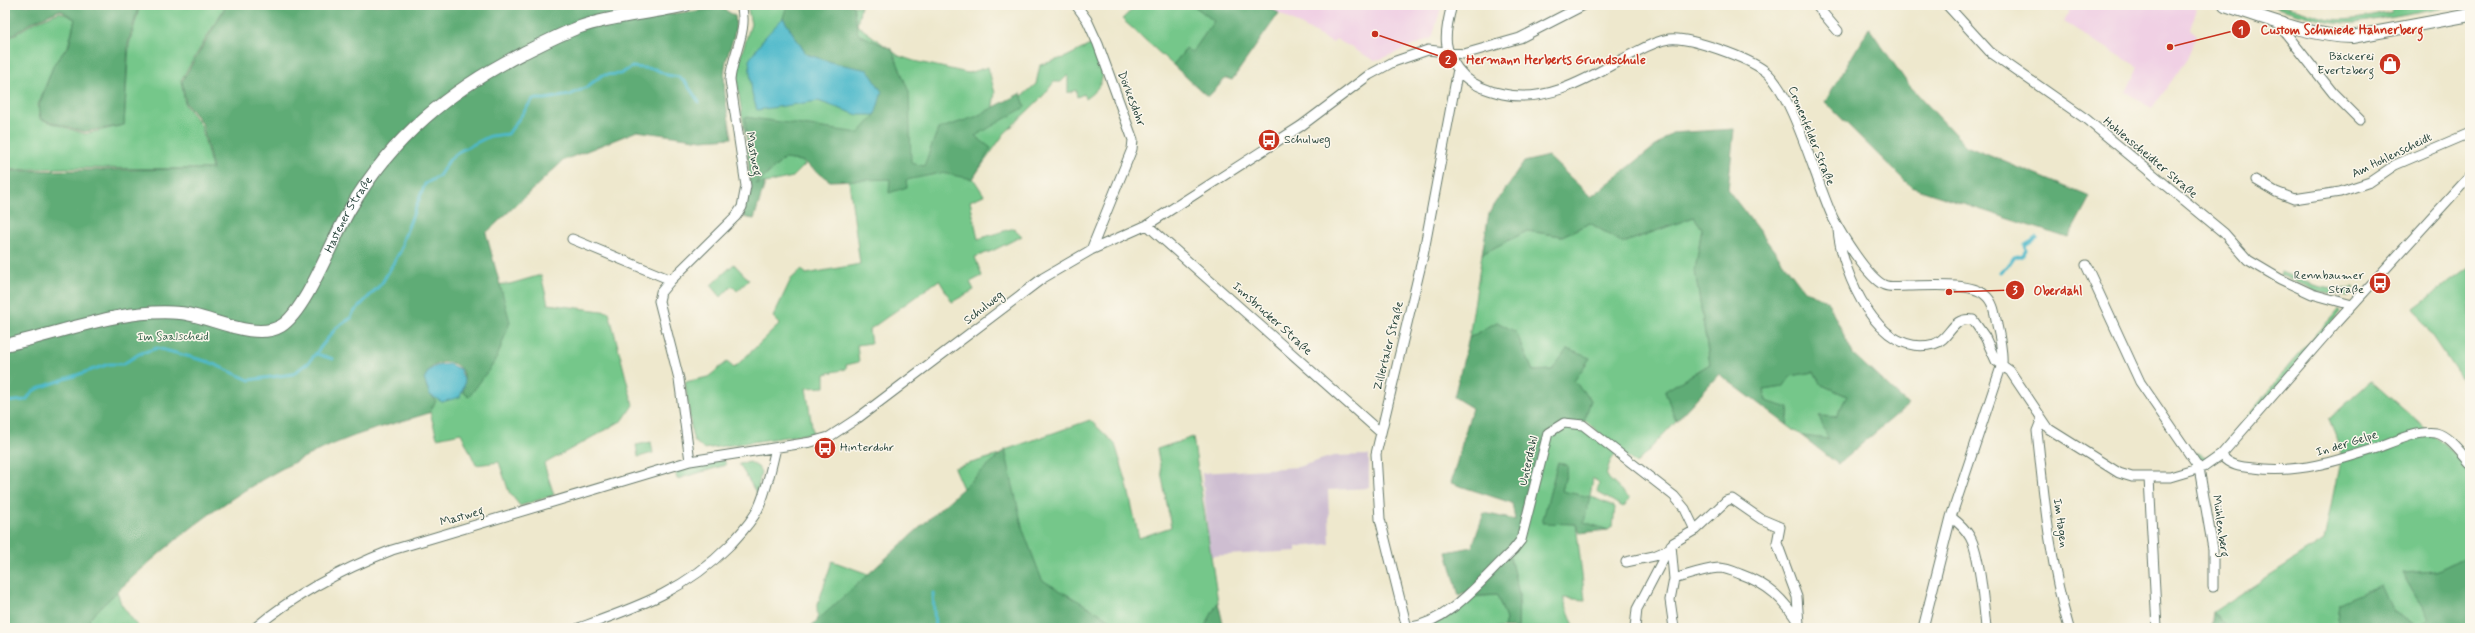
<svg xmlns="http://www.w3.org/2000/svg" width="2475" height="633" font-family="Mynerve,sans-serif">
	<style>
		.built { fill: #f0d0e4 }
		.industrial { fill: #cebed1 }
		.green { fill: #74c78a; stroke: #4a825f }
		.forest { fill: #5fac76; stroke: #3f7455 }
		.water { fill: #4eb9cb; stroke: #367b80 }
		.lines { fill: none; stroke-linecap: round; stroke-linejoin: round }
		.stream { stroke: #4eb9cb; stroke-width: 3 }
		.minor-casing { stroke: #67796a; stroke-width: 11 }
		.major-casing { stroke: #67796a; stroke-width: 14 }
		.minor { stroke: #fff; stroke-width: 9 }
		.major { stroke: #fff; stroke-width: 12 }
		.labels { text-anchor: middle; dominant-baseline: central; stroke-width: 3; stroke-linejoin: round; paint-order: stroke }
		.poi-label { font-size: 12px; fill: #1f3d34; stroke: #fbf7ec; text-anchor: end }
		.street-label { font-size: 12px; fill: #1f3d34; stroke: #fbf7ec }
		.park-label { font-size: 12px; fill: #34604a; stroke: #fbf7ec }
		.leader { fill: none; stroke: #c8321e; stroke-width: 1.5 }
		.callout-dot { fill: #c8321e; stroke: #fbf7ec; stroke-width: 1.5 }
		.mark-label { font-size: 12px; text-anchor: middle; font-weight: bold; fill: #fff }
		.callout-label { font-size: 13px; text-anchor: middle; font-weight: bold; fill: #c8321e; stroke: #fbf7ec; stroke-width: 3; stroke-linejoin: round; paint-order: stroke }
	</style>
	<rect width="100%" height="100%" fill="#fbf7ec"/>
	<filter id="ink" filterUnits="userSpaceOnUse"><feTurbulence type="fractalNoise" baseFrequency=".025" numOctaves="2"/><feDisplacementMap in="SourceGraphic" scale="8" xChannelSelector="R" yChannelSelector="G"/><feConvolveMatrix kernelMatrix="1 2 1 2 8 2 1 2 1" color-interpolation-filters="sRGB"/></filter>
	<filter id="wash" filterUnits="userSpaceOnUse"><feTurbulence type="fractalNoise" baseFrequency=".012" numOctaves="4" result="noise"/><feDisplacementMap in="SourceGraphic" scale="16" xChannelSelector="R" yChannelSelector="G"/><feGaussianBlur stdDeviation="0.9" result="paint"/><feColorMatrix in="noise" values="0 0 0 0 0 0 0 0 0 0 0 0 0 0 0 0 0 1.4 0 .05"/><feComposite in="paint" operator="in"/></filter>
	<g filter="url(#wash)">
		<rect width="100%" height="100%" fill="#eee8cd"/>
		<path class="built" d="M1264 5H1442L1432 38 1375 61 1336 39 1333 43Z
			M2071 5H2189L2197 8 2190 29 2197 35 2187 59 2152 109 2126 92 2138 67 2064 22Z"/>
		<path class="industrial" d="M1369 455V488L1328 490 1330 544 1296 547V551L1210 556 1202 473 1298 467 1333 456Z"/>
		<path class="green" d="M140 5H226L181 80 185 105 201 125 212 169 65 168 5 170V41L33 23 60 12 75 19 68 46 54 64 38 105 40 119 85 134 124 125 129 45Z
			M747 5 861 6 857 25 899 56 914 61 968 73 988 67 995 93 992 111 1014 103 1036 84 1040 65 1066 57 1092 44C1103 69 1111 81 1085 99L1084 94 1077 97 1076 90 1068 93V75L1061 82H1054L1043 96 1004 134 973 178 984 195 970 201 978 239 1014 228 1022 236 992 251 975 257 982 276 970 282 974 290 952 302 939 280 869 330 871 343 857 345 859 362 846 365V369L825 374V387L806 388 813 433 704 449 694 441 692 434 685 382 708 377 727 362 734 368 780 324 773 317 791 279 802 269 806 274 860 264 847 166 769 130 745 135 737 82 740 58 751 24Z
			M1137 5H1193L1214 21 1192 53 1186 49 1173 65 1122 19Z
			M2269 5C2290 5 2306 13 2325 18 2347 23 2371 16 2392 12L2391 5H2456L2356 23C2325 24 2298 14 2269 5Z
			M784 159 802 161 805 165 793 177 756 185Z
			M1694 217 1702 228 1695 271 1710 364 1665 391 1676 421 1636 464 1583 419 1591 400 1574 381 1590 358 1552 370 1533 371 1516 333 1497 322 1469 338 1482 254 1527 231 1562 236 1590 223 1623 243Z
			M734 264 749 280 737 291 732 286 721 297 711 285Z
			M2470 267V391L2414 308Z
			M2281 272C2306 282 2327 293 2354 288L2349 296 2317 291 2280 275Z
			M541 275 548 304 609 312 633 405 623 420 544 464 554 495 520 506 509 492 499 462 476 465 461 433 437 438 427 401 486 370 488 285 510 284Z
			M2339 309 2341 312 2228 444 2205 462 2199 459 2195 452 2206 457 2223 447 2291 363Z
			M1814 372 1822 385 1847 396 1836 417 1819 416 1829 439 1802 436 1787 425 1789 409 1766 401 1764 390 1783 387 1791 376Z
			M2371 381 2458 457 2470 448V555L2436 571 2402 573 2429 619 2419 627 2393 612 2340 603 2337 628H2227L2213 612 2324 540 2342 451 2329 419Z
			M1090 420 1115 444 1126 480 1139 538 1171 527 1157 449 1193 437 1218 602 1208 622V628H818L817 607 832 561 885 580 984 536 954 468 1006 453 1005 450Z
			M1574 423 1617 451 1610 462 1606 476 1630 499 1623 507 1597 492 1599 484 1593 478 1590 496 1615 507 1613 527 1608 530 1583 522 1562 491 1568 466 1558 462 1543 522 1576 524 1585 600 1563 598 1575 628H1518L1519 594 1509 554 1548 433Z
			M651 442 653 453 638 457 636 445Z
			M724 459 726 465 677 479 675 471Z
			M750 462 758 467 761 472 757 494 739 464Z
			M117 591 121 604 139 628H93L89 619Z
			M1497 595 1506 619 1504 628H1422L1458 610 1460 598Z"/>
		<path class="forest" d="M5 5H139L128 44 124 125 84 132 41 119 39 105 54 64 69 46 75 19 60 10 32 22 5 40Z
			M227 5H661L669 14 722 8 735 16C739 33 727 50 725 67 722 90 728 114 732 138L702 140 637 131 564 160 486 233 510 322 496 360 469 397 463 392C476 343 398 361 436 401L429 413C404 421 379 427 354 436 249 475 167 541 89 619L93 628H5V171L213 169 202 123 186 104 182 81Z
			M787 5H853L858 34 892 49 909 92 911 163 924 166 938 129 975 117 1021 93 1025 107 975 136 991 148 973 179 941 173 906 180 907 187 889 193 890 179 830 181 802 161 784 159 756 184 765 183 754 219 743 217 750 184 745 117 859 133 875 115 834 63 806 54 783 18Z
			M1193 5H1264L1279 13 1232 80 1226 78 1208 97 1173 65 1186 49 1192 53 1214 21Z
			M1869 28 1908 84 1966 146 2090 197 2068 238 1911 187 1825 102Z
			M1734 129 1728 190 1804 290 1828 302 1853 354 1908 405 1838 464 1802 436 1828 439 1819 416 1836 417 1847 396 1822 385 1814 372 1791 376 1783 387 1764 390 1766 401 1789 408 1787 425 1719 374 1676 421 1665 391 1710 364 1695 271 1702 228 1694 217 1623 243 1590 223 1562 236 1527 231 1482 254 1489 213 1524 162 1548 156 1591 197 1672 133Z
			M1497 322 1516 332 1533 371 1552 370 1567 349 1590 358 1574 381 1591 400 1583 425 1574 423 1548 433 1521 540 1509 554 1519 594 1518 628H1504L1506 619 1497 595 1463 597 1468 592 1459 596 1447 552 1472 547 1484 513 1515 520 1512 503 1451 483 1472 408 1454 397 1469 338Z
			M1005 450 1023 530 1042 580 1118 624 1119 628H809Z
			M1558 462 1568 466 1562 491 1590 497 1584 522 1608 530 1579 533 1576 524 1542 523Z
			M2470 555V628H2337L2340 603 2381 584 2393 612 2419 627 2429 619 2402 573 2436 571Z
			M1218 602 1224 628H1204Z
			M2213 612 2227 628H2211Z"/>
		<path class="water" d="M783 18 806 54 834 63 868 70 882 92 875 115H858L818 101 757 110 752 94 749 60 765 37Z
			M449 364 460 369 465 383 460 397 442 402 430 395 424 379C430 367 435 365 449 364Z"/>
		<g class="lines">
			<path class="stream" d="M2000 272 2007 267 2014 257 2023 255 2026 250 2025 245 2037 238
				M317 354 333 359
				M5 402 26 400 33 391 42 387 109 364H123L139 354 157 348 209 362 249 380 293 374 309 362 336 328 351 318 353 313 382 283 401 250 403 240 425 184 439 176 450 159 460 151 490 136 508 134 533 99H545L570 95 587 87 602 75 620 74 632 67 655 69 667 75 679 77 686 83 699 102
				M933 593 935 628"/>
		</g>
	</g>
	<g filter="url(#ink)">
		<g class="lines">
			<g class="minor-casing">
				<path id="minor" d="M1076 5 1087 20 1098 44 1133 140 1132 149 1091 250
					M1452 5C1444 34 1441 53 1465 77 1476 87 1489 91 1503 94 1549 104 1591 76 1630 55 1642 49 1655 41 1669 39 1689 36 1748 58 1765 71 1793 93 1816 182 1833 218 1841 234 1868 278 1884 285 1891 288 1900 286 1908 286 1926 286 1971 282 1985 295 1994 302 1995 315 1997 325 2000 338 2003 351 2002 364L1951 517 1923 628
					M1816 5 1838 31
					M1947 5 1990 52 2086 119 2224 233 2248 260 2280 279 2312 294 2352 305
					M2277 22 2333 93 2360 120
					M2256 180 2276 192 2294 199 2340 192 2370 182 2395 165 2470 133
					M1147 225 1380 432
					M1838 230C1842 273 1878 359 1934 344 1951 339 1951 316 1973 320L1985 337 1996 361 2010 371 2049 429 2119 473 2132 477H2170L2204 467 2221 455 2336 323 2470 176
					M572 239 671 280
					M2086 265 2140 382 2199 468 2213 549V587
					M2041 421 2037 431C2044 497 2050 564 2069 628
					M2221 455C2230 466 2241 467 2254 468 2297 474 2337 461 2377 448 2393 442 2418 430 2436 433 2449 436 2461 453 2470 463
					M690 461 679 379 659 301 661 292 671 280 736 216 742 207 746 186 730 80C732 55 749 30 741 5
					M2149 478 2157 628
					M1951 517C1959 523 1965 528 1970 537 1980 554 1984 606 1986 628
					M1671 545 1674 579 1670 600 1674 628
					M1626 562 1654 556 1668 550 1673 543 1695 530 1726 501 1732 499 1761 519 1780 527 1777 543 1797 597 1799 624
					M1674 579C1688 575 1704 569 1719 568 1726 568 1733 571 1740 574 1768 584 1784 599 1799 624
					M255 628C295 594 343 569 392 550L690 461 811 442 829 437 858 418 1043 278 1091 250 1147 225 1301 126 1369 75 1393 62 1428 50 1464 54 1520 38 1584 5
					M579 628C637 607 685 591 730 545 740 534 751 523 758 509 767 490 771 468 776 448
					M1407 628 1380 519 1376 454 1423 256 1458 69
					M1407 628C1451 622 1482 579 1513 550L1521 540 1548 433 1564 423 1583 425 1674 496 1685 509 1695 530
					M1635 628 1637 609 1668 550"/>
			</g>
			<g class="major-casing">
				<g id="major">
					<path d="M2225 5C2266 18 2309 36 2352 37L2470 15"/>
					<path id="s1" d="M5 345C63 333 119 308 180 313 208 315 254 342 281 326 307 310 333 237 350 209 392 137 450 90 523 53 542 44 560 34 580 27 614 15 651 14 686 5"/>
				</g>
			</g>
			<use href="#minor" class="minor"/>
			<use href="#major" class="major"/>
		</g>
	</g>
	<defs>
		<g id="shop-disc" transform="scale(1.15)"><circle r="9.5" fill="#c8321e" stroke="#fbf7ec"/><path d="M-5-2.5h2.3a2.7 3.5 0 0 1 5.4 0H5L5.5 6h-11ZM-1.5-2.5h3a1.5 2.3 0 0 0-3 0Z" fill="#fff"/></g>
		<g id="bus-disc" transform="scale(1.15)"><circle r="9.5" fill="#c8321e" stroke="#fbf7ec"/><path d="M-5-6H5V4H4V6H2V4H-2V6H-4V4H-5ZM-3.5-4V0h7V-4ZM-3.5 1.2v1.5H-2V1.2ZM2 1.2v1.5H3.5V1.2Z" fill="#fff"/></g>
	</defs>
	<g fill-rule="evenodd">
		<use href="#shop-disc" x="2390" y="64"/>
		<use href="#bus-disc" x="1269" y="140"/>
		<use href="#bus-disc" x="2380" y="283"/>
		<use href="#bus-disc" x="825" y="448"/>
	</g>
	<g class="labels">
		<g class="poi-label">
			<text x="2374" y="57">Bäckerei<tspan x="2374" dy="14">Evertzberg</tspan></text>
			<text x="1284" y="140" text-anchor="start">Schulweg</text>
			<text x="2364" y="276">Rennbaumer<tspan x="2364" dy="14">Straße</tspan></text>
			<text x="840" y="448" text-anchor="start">Hinterdohr</text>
		</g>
		<g class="street-label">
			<text transform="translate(1131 99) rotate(69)">Dörkesdohr</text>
			<text transform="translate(1811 136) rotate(68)">Cronenfelder Straße</text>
			<text transform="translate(753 154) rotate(80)">Mastweg</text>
			<text transform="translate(2392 156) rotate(-26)">Am Hohlenscheidt</text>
			<text transform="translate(2150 158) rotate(40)">Hohlenscheidter Straße</text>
			<text stroke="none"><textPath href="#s1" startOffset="414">Hastener Straße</textPath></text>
			<text transform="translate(984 308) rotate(-38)">Schulweg</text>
			<text transform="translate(1272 319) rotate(42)">Innsbrucker Straße</text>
			<text transform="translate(1389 346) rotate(-76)">Zillertaler Straße</text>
			<text transform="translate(2347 444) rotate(-17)">In der Gelpe</text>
			<text transform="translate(1529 461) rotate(-77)">Unterdahl</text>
			<text transform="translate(462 517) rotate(-16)">Mastweg</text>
			<text transform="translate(2060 523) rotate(82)">Im Hagen</text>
			<text transform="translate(2220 526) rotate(82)">Mühlenberg</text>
		</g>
		<g class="park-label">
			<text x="173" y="337">Im Saalscheid</text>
		</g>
	</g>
	<path class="leader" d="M2170 47L2241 29M1375 34L1448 59M1949 292L2015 290"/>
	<g class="callout-dot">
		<circle cx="2170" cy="47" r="4"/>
		<circle cx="1375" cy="34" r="4"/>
		<circle cx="1949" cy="292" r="4"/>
		<circle cx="2241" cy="29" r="10"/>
		<circle cx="1448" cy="59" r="10"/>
		<circle cx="2015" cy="290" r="10"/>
	</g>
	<g class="mark-label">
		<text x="2241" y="34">1</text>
		<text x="1448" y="64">2</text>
		<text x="2015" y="294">3</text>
	</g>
	<g class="callout-label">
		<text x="2342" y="34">Custom Schmiede Hahnerberg</text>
		<text x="1556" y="64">Hermann Herberts Grundschule</text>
		<text x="2058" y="295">Oberdahl</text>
	</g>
	<rect width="2475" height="633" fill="none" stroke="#fbf7ec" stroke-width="20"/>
</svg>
